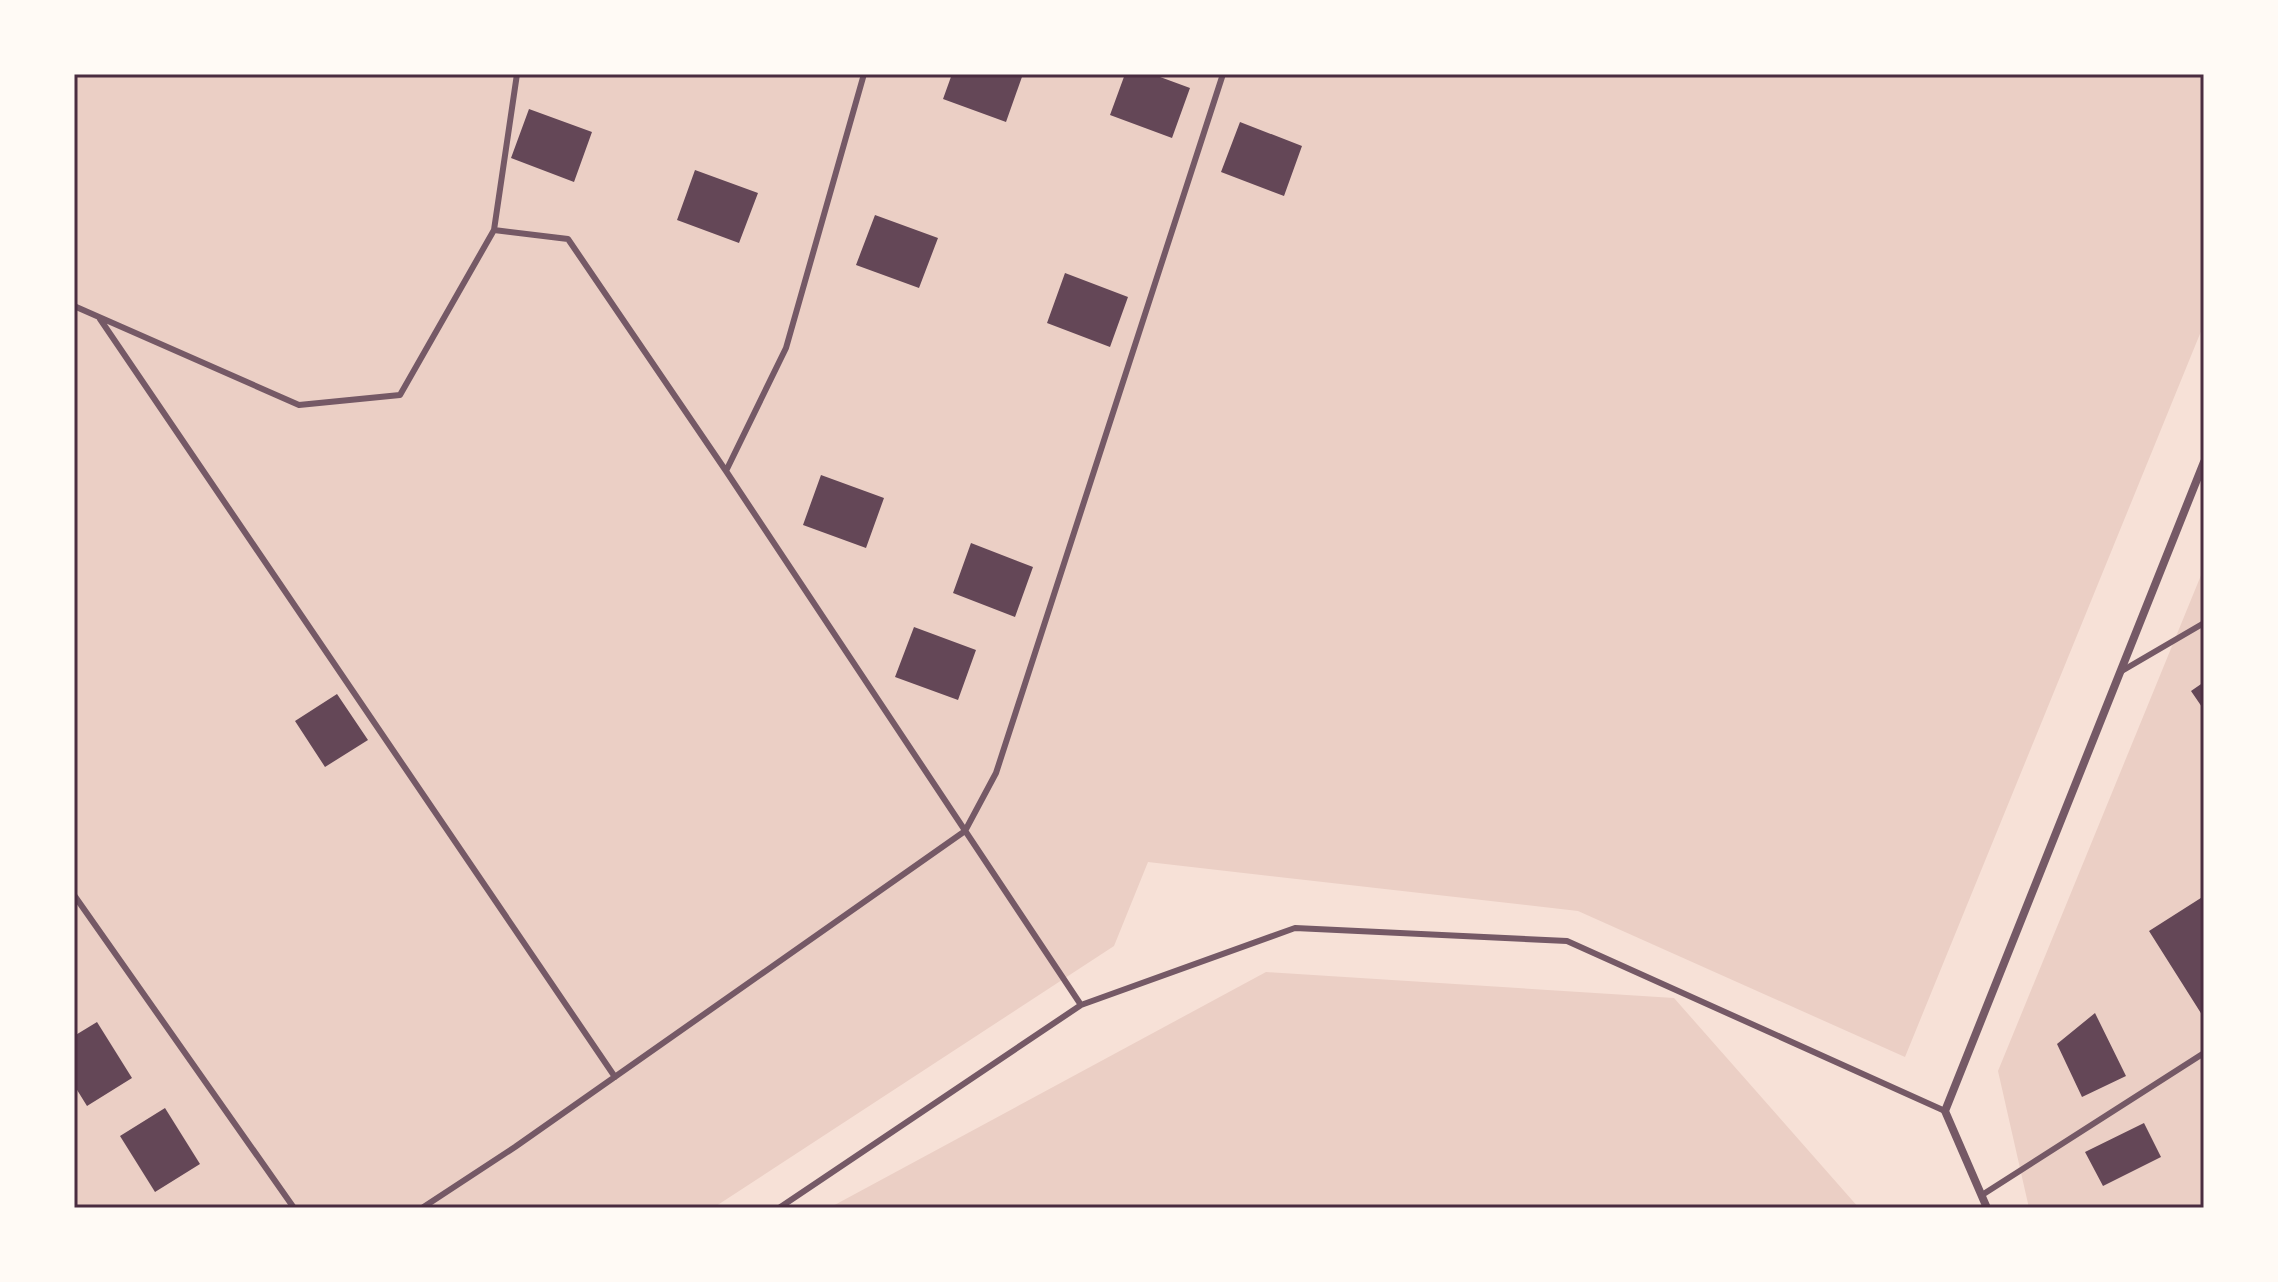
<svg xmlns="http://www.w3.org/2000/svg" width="2278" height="1282" font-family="'Exo 2',sans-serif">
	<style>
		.green { fill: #ebcfc5 }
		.building { fill: #644757 }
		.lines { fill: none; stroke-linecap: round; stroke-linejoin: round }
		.service { stroke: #755966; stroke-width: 6 }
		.minor { stroke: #755966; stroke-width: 8 }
		.neatline { fill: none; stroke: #4a2c40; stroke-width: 3 }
	</style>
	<rect width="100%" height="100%" fill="#f7e1d7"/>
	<path class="green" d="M74 74H2204V324L1905 1057 1578 911 1148 862 1114 946 713 1208H74Z
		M2204 568V1208H2029L1998 1071Z
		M1266 972 1674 998 1859 1208H829Z"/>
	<path class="building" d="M952 74H1023L1006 122 943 99Z
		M1125 74H1152L1190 88 1172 138 1110 115Z
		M529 109 592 132 574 182 511 158Z
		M1240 122 1302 146 1284 196 1221 172Z
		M695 170 758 193 739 243 677 220Z
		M875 215 938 238 919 288 856 265Z
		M1065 273 1128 297 1110 347 1047 323Z
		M821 475 884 498 866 548 803 525Z
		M971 543 1033 567 1015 617 953 593Z
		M914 627 976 650 958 700 895 677Z
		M2204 682V710L2191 691Z
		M337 694 368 740 325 767 295 721Z
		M2204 896V1018L2149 931Z
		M2095 1013 2126 1076 2082 1097 2057 1044Z
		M97 1022 132 1078 87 1106 74 1085V1036Z
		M165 1108 200 1164 155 1192 120 1136Z
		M2144 1123 2161 1157 2103 1186 2085 1152Z"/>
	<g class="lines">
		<path class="service" d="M494 230 517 74
			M74 306 299 405 400 395 494 230 568 239 726 471 1081 1005
			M100 319 615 1077
			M726 471 786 348 864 74
			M2120 672 2204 623
			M74 895 294 1208
			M1982 1195 2204 1053
			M422 1208 515 1147 965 831 996 773 1223 74
			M779 1208 1081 1005 1295 928 1567 941 1945 1111"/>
		<path class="minor" d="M1987 1208 1945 1111 2204 462"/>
	</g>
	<rect width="2278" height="1282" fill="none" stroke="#fffaf5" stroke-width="152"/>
	<rect x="76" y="76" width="2126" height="1130" class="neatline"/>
</svg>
